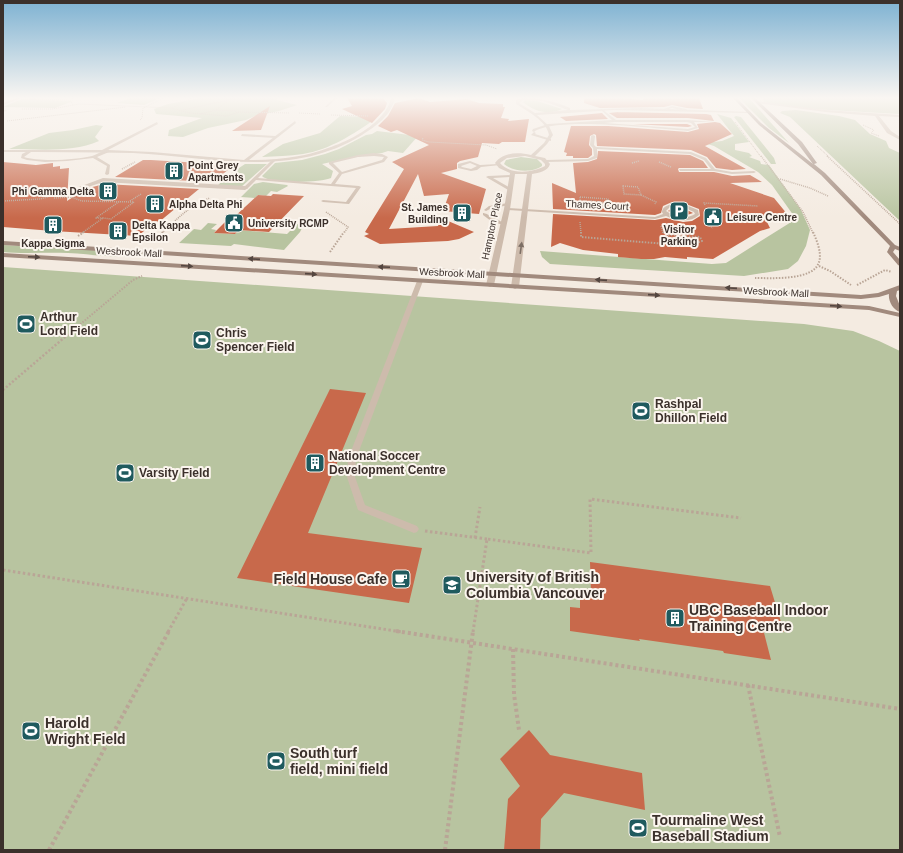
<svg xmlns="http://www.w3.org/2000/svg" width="903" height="853" font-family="Helvetica,sans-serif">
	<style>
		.green { fill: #b8c4a0 }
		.building { fill: #c8694b }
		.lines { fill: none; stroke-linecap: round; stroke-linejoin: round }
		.path-far5 { stroke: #b9a596; stroke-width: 1; stroke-dasharray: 1 1; stroke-linecap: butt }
		.path-far4 { stroke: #b9a596; stroke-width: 1.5; stroke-dasharray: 1 1; stroke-linecap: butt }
		.path-far3 { stroke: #b9a596; stroke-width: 2; stroke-dasharray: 1.5 1.5; stroke-linecap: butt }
		.path-far2 { stroke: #b9a596; stroke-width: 2.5; stroke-dasharray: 2 2; stroke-linecap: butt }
		.path-far1 { stroke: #b9a596; stroke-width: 3; stroke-dasharray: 2.5 2.5; stroke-linecap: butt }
		.path { stroke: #b9a596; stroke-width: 4; stroke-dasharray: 3 3; stroke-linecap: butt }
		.service { fill: #cdbbac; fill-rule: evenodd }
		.pedestrian { fill: #cdbbac; fill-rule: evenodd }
		.minor { fill: #cdbbac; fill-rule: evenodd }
		.secondary { fill: #a18a7d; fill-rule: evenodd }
		.oneway { fill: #7d6f65 }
		.oneway2 { fill: #544640 }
		.labels { text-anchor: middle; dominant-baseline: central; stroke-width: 4; stroke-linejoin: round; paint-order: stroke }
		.far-poi-label { font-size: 10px; font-weight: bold; fill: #3b302b; stroke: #fbf5ee; text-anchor: start }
		.far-street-label { font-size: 10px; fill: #3b302b; stroke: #fbf5ee }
		.poi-label { font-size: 12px; font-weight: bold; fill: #3b302b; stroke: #fbf5ee; text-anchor: start }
		.near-poi-label { font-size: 14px; font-weight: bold; fill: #3b302b; stroke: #fbf5ee; text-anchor: start }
	</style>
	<rect width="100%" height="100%" fill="#f4ebe1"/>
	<path class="green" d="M130 98H160L144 105 117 103Z
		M201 98H277V100L297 105 279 111 255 116 246 120 208 128 183 137 168 136 169 130 202 118 156 114 154 109 168 104Z
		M739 98H749L789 143 769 128Z
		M763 98H900V114L811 109 764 103Z
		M22 99 73 101 55 108 3 107Z
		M525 100 537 101 562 109C548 116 534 111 523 102Z
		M796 110 839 116 855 120 870 134 886 141 889 148 900 153V221L790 117 780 113 782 111Z
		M717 114 731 118 749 142 735 144V150L749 153 752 156 749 157 760 161 761 164 769 165 801 210 810 230 806 246 798 261 788 269 744 276 550 264 542 257 540 251 712 264 726 263 796 219 772 185 758 172 714 146 704 143 722 141 734 136Z
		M340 116 370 117 375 119C354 134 329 150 303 154 289 156 276 156 262 157L283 144 320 133Z
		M736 116 741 117 774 158 776 164H771L734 117Z
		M96 125 103 126 95 137 99 141C71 153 39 149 9 149L49 133 73 130Z
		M377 131 418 136 403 153 388 151 382 153 349 158 322 164 333 171 331 178C321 183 269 184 262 176L275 163 302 160 325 154 339 149 366 135 372 134Z
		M521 157 537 159 542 164V166C533 173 513 172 504 164L506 160Z
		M245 164H267L241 187 217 186 230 174Z
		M263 182 287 185 288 186 277 192 271 191 266 196 258 195 255 198 241 197 254 184Z
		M208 223 217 224 211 229 216 230 214 233 235 234 239 230 287 234 297 224 303 223 304 224 300 232 284 250 234 244 231 246 179 243 194 229 201 230Z
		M3 245 143 253 145 254C120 260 93 254 68 253 46 252 25 254 3 252Z
		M3 267 804 324 853 331 879 341 900 351V850H3Z"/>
	<path class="building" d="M347 98H383L387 103 385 109 372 123 342 109 352 106Z
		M419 98 430 102 467 99 479 103 503 104V107H505L501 118 509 119 508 121 529 119 525 142H502L499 144 482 143 478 157 460 161 457 163V169L441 173 486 189 479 214 443 211 449 194 424 196 418 174 389 229 438 226 441 218 474 232 459 239 448 241 380 244 364 236 369 234 365 232 404 169 392 162 429 145 397 130 391 132 378 126 388 116 395 103Z
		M584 98H623L643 100V98H699L703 109 687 108 672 105 664 107 600 108 584 103Z
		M270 106 261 130 232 131Z
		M617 112 706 114 711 115 714 121 688 118H617L609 113 618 112Z
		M602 113 608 119 566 121 560 117Z
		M715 122 720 123 732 134 705 146 746 169 732 170 716 168 707 157 691 150 597 146 596 135 594 134 590 136 589 145 592 149V155L588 158H573V156H566L567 153 564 152 571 126H608L688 132 699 129 697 124Z
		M633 124H687L692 126 688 127Z
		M598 151 690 155 703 161 708 168H679L678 169 679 172H714L732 176 750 175 762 182 730 183 774 198 792 220 767 222 770 228 760 231 713 259 687 257V259L665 257 654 259H641L618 257V254L583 250 560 243 551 247 553 214 655 220 666 218 683 222 692 221 700 216 699 209 686 204 672 202 663 206 661 213 655 215 553 209 552 183 576 193 573 163 588 162 597 159Z
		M143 160H151L234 165 213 182 115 177Z
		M3 162 36 165 53 163V167L60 166V169L69 168 67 201 85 189 104 184 199 189 159 222 156 221 138 236 53 231 3 227Z
		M273 194 304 196 269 232 239 230 235 234 214 233 229 218 232 219 258 195 271 196Z
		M672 208H683L693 213 684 216 677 215 668 211Z
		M330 389 366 393 308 533 422 548 409 603 237 578Z
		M590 562 770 586 784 632 763 629 771 660 724 653 723 651 639 639 640 641 570 631V607L580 608V590L591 592Z
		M529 730 550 755 642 773 645 810 564 793 541 819 540 850H504L508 799 520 786 500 759Z"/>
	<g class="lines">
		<path class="path-far5" d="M73 98 70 100 73 105
			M30 99 70 100
			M229 100 233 98
			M172 108 192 98
			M22 109H52L79 104 171 108 190 113 227 116 239 112 290 113
			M183 110 229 100 216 110
			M299 113 320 114
			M200 114 216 110 237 111
			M331 115 368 116
			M140 120 142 118 143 108 164 98
			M7 121 126 107
			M735 122 761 157
			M863 125 874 130 871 133 879 136
			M423 138 422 140 429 142 486 145 497 149
			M817 146 829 157"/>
		<path class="path-far4" d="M761 156 803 212 813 233
			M827 156 900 224
			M659 162 671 167
			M632 163 639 161
			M122 169 135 162
			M780 179 810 188 828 196
			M623 186 638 187 641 195 624 194Z
			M74 194 71 197 82 201 134 202 111 219 103 218
			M641 195 656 202 655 204
			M580 197 608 199 609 207 580 205Z
			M54 198 71 197
			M3 201 40 199 73 190
			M130 201 141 194
			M580 201 590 202
			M591 201 598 202 594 203Z
			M598 202 609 203
			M705 205 704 203 758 206
			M326 212 348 227 344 233
			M580 222 581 233
			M704 223 713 228
			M661 226 663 233
			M82 233 103 218H96L120 201
			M162 233C176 220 191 204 210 198"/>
		<path class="path-far3" d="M581 232V237L666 244H693L702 241 700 237 668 235 671 243
			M663 232 668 235
			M78 236 84 232
			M153 241 163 232
			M330 252 344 232
			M819 266 830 271 851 285
			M755 278C770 278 814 281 819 262 822 253 817 241 813 232
			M857 285 885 270 892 272
			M71 332 133 280 142 276"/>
		<path class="path-far2" d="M3 390 72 331"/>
		<path class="path-far1" d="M425 531 487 539
			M475 538 480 507
			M3 570 402 632
			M168 632 187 598
			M473 632 487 539 591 553 590 499 741 518"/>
		<path class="path" d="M396 631 900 709
			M513 649 514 694 519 730
			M748 685 780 837
			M49 850 169 631
			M445 850 473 631"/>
		<path class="service" d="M334 98H337L327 107H325Z
			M672 106 686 109 687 110 685 111 672 108 666 110 664 109Z
			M600 109H602L616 120H688L714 122H694L698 128 688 131C658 129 555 116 534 132L536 133 535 134 551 139V141L531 135 534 132 532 131 533 129 548 124 612 120ZM615 122H687L691 123 695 127 688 129 605 123Z
			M3 110H6L7 111 3 112Z
			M242 134 275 136 277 137 275 138 241 136Z
			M593 135 595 136 594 145 596 147 691 152 706 158 715 169 732 172 754 171 756 172 754 173 732 174 714 171H680L679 169H711L704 160 690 154 597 149V158L588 161 546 162 544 161 546 160 588 159 594 156 593 148 590 145 591 136Z
			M30 150 31 152 24 157C38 162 77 160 92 156 98 154 103 150 109 150V152L97 157 110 165 109 174 107 175 105 174 107 166 93 158 67 161 45 162 27 160 21 158 22 154Z
			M374 153 382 154 388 157 384 162 342 174 335 184 359 186 361 187 349 204 323 202 321 201 323 200 346 202 356 188 256 180 247 189 243 188 272 160 275 161 258 178 331 184 339 173 329 164V162L358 155ZM374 156 384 157 382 160 342 172 333 163 358 157Z
			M470 161 480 165 498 164 500 165 481 167 477 170 471 171 458 168V164ZM470 163 477 166 471 169 462 167 461 166Z
			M513 175 512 177 493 178 512 189V190L510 191 486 177 488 176Z
			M508 203 510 204V205L492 208 486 211 484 210 489 206Z
			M672 204 686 205 698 210 699 215C690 223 677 221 666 216L655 219 507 210 505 209 507 208 655 217 663 214 662 212C662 207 668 205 672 204ZM672 206 683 207 694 212 695 214C685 220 675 217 666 211L670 207Z
			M483 213C487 213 502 222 505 224L503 225 491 221 483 215Z
			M420 279 423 281 356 459 355 477 365 505 417 526 419 529 417 532 414 533 358 510 347 477 348 459 417 281Z"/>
		<path class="pedestrian" d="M16 98H22L3 105V103Z"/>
		<path class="minor" d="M391 98H395C391 116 376 126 362 135 291 179 211 157 133 153 90 152 46 152 3 152V150H102L157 122 158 124 108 150 152 152 244 160 295 121 296 123 249 160C266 160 282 159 299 156 328 151 384 130 391 98Z
			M522 98C540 98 554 101 570 108V110L641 108 750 112 748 113 614 110 537 115 549 126 553 135 547 144 535 156 545 158 550 164C548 171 539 173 532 174L519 287 515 289 511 287 527 174H515L510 209 494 285 490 287 486 285 504 209 510 173 499 168 495 163C503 152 518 152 531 155L544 143 549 135C547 121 527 111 516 104V100ZM523 100 543 101 568 110 535 113 519 103ZM525 156 541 160 545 164V166C532 173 510 175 500 163L507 158Z
			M757 101 826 110 900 115V117L879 116 891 131 900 137V140L887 133 875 116 826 112 756 103Z
			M103 178 245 186 248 188 245 190 103 182 82 189 79 187Z"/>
		<path class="secondary" d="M733 98H737L761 123 813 164 798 144 751 98H755L802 142 817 163 814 164 825 173 895 245 900 247V251L895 249 893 252 900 260V266L898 265 887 252 890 246 821 175 759 125Z
			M3 241 861 295 878 293 900 285V290L897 291 896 296 900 306V312C893 310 888 301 889 294L879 297 861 299 3 245Z
			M3 253 869 306 900 313V317L869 310 3 257Z"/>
	</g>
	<defs><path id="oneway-solid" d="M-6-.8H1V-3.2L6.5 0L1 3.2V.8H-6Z"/></defs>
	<use class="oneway" href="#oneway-solid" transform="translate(521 248) rotate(-82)"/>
	<g class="oneway2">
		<use href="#oneway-solid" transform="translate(34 257) rotate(3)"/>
		<use href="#oneway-solid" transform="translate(254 259) rotate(-176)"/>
		<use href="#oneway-solid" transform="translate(187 266) rotate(4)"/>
		<use href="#oneway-solid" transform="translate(384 267) rotate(-177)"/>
		<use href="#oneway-solid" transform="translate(311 274) rotate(4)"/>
		<use href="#oneway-solid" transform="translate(601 280) rotate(-176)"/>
		<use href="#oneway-solid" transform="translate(731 288) rotate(-176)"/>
		<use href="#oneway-solid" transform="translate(654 295) rotate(4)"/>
		<use href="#oneway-solid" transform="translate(836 306) rotate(4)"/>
	</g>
	<linearGradient id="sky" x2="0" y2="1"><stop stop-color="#7eb2d2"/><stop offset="0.45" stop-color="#faf6f2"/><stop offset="1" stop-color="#faf6f2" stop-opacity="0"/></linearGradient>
	<rect width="903" height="218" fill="url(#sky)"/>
	<defs>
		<g id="building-square" transform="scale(1)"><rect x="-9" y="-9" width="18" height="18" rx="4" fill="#1f5a5e" stroke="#fbf5ee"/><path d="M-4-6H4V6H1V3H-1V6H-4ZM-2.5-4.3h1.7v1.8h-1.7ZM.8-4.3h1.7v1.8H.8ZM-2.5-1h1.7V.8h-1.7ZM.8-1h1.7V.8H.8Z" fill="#fff"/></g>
		<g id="parking-square" transform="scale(1)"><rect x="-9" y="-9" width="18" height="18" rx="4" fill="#1f5a5e" stroke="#fbf5ee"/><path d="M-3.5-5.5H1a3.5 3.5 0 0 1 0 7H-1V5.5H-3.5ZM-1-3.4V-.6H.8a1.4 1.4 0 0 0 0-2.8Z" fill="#fff"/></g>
		<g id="civic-square" transform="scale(1)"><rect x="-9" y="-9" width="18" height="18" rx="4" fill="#1f5a5e" stroke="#fbf5ee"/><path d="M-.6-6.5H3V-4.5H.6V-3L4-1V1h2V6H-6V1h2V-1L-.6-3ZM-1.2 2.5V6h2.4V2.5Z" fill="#fff"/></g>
		<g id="stadium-square" transform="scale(1)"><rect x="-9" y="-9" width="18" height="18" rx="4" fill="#1f5a5e" stroke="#fbf5ee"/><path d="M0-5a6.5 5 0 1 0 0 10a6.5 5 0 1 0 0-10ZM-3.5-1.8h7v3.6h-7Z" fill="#fff"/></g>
		<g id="cafe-square" transform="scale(1)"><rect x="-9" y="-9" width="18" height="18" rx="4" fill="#1f5a5e" stroke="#fbf5ee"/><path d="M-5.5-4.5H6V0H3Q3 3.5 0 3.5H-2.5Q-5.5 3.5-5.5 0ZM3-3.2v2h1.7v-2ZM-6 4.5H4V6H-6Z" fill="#fff"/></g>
		<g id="university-square" transform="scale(1)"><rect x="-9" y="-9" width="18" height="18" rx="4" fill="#1f5a5e" stroke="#fbf5ee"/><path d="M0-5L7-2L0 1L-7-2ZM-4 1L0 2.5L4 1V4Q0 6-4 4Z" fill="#fff"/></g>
	</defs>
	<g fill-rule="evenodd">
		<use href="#building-square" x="174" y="171"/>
		<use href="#building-square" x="108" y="191"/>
		<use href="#building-square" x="155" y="204"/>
		<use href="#parking-square" x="679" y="211"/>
		<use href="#building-square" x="462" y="213"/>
		<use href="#civic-square" x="713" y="217"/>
		<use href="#civic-square" x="234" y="223"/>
		<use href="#building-square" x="53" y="225"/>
		<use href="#building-square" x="118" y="231"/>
		<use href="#stadium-square" x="26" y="324"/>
		<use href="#stadium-square" x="202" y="340"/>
		<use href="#stadium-square" x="641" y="411"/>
		<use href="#building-square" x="315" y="463"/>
		<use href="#stadium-square" x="125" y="473"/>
		<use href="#cafe-square" x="401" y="579"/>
		<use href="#university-square" x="452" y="585"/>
		<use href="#building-square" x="675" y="618"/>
		<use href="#stadium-square" x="31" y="731"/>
		<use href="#stadium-square" x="276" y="761"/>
		<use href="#stadium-square" x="638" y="828"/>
	</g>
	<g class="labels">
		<g class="far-poi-label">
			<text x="188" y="165">Point Grey<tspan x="188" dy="12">Apartments</tspan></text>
			<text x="94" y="191" text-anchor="end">Phi Gamma Delta</text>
			<text x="169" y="204">Alpha Delta Phi</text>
			<text x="448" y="207" text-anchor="end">St. James<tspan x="448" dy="12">Building</tspan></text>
			<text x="727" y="217">Leisure Centre</text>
			<text x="248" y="223">University RCMP</text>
			<text x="132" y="225">Delta Kappa<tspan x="132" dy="12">Epsilon</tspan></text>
			<text x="679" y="229" text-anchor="middle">Visitor<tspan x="679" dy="12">Parking</tspan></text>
			<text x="53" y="243" text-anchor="middle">Kappa Sigma</text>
		</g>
		<g class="far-street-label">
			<text transform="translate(597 205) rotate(3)">Thames Court</text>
			<text transform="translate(492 226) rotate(-78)">Hampton Place</text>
			<text transform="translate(129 252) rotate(3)">Wesbrook Mall</text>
			<text transform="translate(452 273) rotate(3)">Wesbrook Mall</text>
			<text transform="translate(776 292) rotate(3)">Wesbrook Mall</text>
		</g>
		<g class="poi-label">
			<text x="40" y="317">Arthur<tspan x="40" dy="14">Lord Field</tspan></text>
			<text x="216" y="333">Chris<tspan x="216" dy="14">Spencer Field</tspan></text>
			<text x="655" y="404">Rashpal<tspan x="655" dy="14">Dhillon Field</tspan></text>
			<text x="329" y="456">National Soccer<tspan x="329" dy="14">Development Centre</tspan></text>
			<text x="139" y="473">Varsity Field</text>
		</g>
		<g class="near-poi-label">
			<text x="466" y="577">University of British<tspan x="466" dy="16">Columbia Vancouver</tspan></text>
			<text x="387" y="579" text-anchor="end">Field House Cafe</text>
			<text x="689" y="610">UBC Baseball Indoor<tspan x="689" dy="16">Training Centre</tspan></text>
			<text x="45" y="723">Harold<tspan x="45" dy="16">Wright Field</tspan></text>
			<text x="290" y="753">South turf<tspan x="290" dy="16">field, mini field</tspan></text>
			<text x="652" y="820">Tourmaline West<tspan x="652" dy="16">Baseball Stadium</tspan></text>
		</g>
	</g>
	<rect width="903" height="853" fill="none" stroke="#3b302b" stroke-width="8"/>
</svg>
